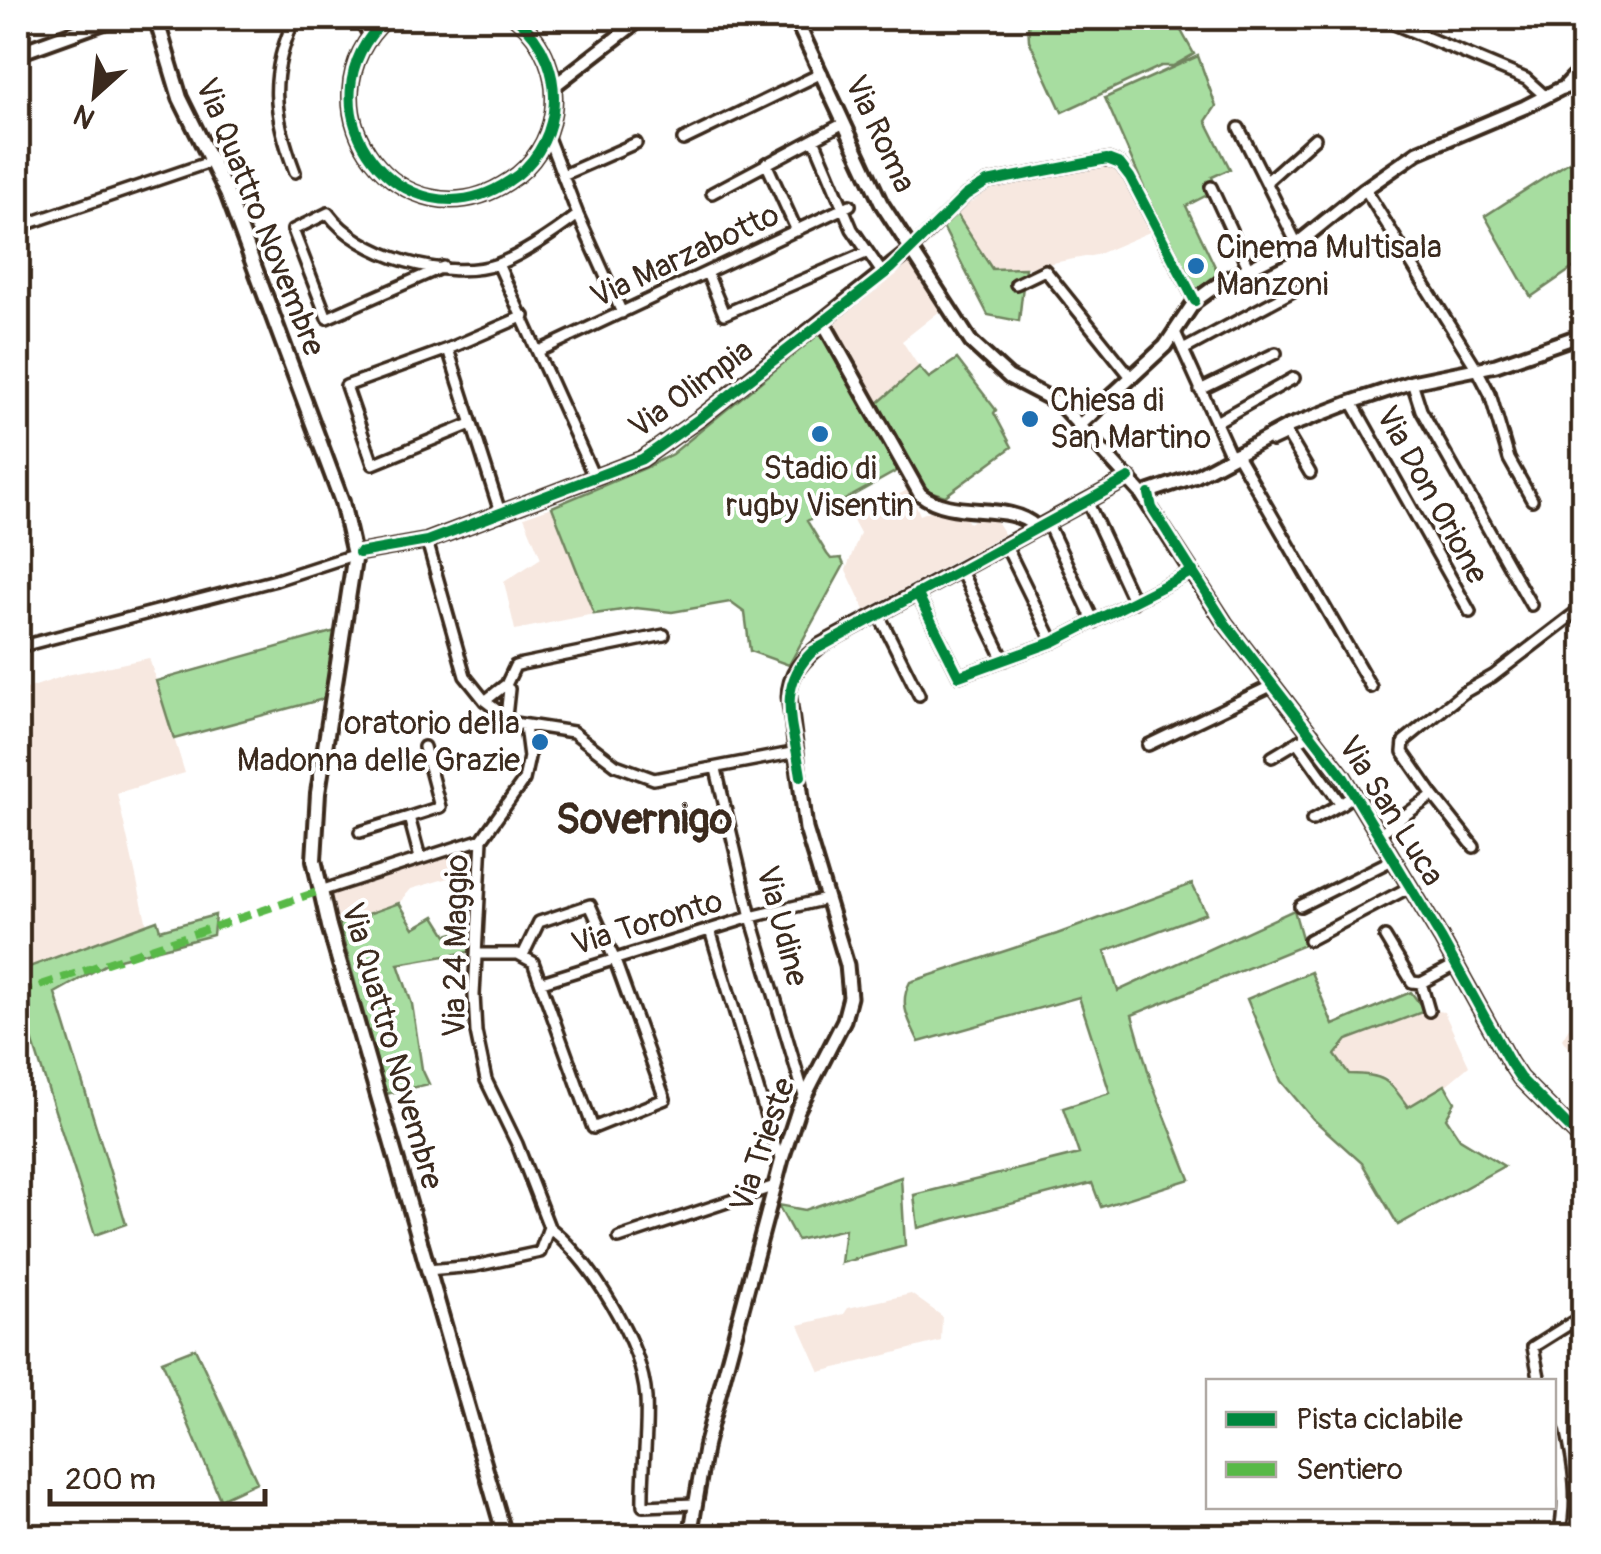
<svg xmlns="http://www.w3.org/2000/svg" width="1601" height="1554" font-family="Pangolin,sans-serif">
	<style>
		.built { fill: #f7e8e0 }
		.green { fill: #a7dda0; stroke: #71845f; stroke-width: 2.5 }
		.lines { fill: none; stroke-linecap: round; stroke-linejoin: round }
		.minor-casing { stroke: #3b2a1e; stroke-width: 16 }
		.tertiary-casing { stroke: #3b2a1e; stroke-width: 19 }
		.secondary-casing { stroke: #3b2a1e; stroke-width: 20 }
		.minor { stroke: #fff; stroke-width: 9 }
		.tertiary { stroke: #fff; stroke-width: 11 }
		.secondary { stroke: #fff; stroke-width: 12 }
		.quiet { stroke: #58b947; stroke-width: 8; stroke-dasharray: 15 8; stroke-linecap: butt }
		.cycleway-casing { stroke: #fff; stroke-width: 16 }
		.cycleway { stroke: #00873e; stroke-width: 10 }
		.poi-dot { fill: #1f6fb2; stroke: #fff; stroke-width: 4 }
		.labels { text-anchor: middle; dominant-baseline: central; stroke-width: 8; stroke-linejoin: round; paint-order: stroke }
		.street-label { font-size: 32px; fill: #3b2a1e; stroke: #fff }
		.poi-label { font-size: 32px; fill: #3b2a1e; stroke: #fff; text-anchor: start }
		.district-label { font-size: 42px; font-weight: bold; fill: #3b2a1e; stroke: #fff }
	</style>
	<rect width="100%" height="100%" fill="#fff"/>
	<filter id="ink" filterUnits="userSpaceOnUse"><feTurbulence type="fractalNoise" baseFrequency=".01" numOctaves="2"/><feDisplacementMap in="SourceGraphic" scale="20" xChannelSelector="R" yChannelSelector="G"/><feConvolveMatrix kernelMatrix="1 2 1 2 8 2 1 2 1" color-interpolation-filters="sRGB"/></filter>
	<g filter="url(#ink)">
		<path class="built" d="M1100 162 1124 175 1152 231 1096 255 1025 268 992 269 956 213 997 184Z
			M909 259 945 307 902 341 919 367 878 403 832 325 895 274Z
			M909 489 920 515 930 511 965 516 969 523 979 517 996 521 1004 534 865 610 846 570 860 533 853 520Z
			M552 507 594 614 515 630 504 582 541 558 524 517Z
			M149 658 185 773 117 793 147 925 18 971V692L67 675Z
			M476 843 478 869 411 889 399 903 339 924 332 893Z
			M1583 1005V1052L1574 1057 1562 1039Z
			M1423 1009 1444 1012 1469 1066 1445 1086 1408 1107 1387 1079 1377 1075 1349 1074 1335 1055 1347 1040 1424 1012Z
			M911 1294 942 1316 941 1341 820 1372 799 1325 844 1314 848 1308Z"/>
		<path class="green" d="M1036 18H1174L1194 54 1173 66H1161L1062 112 1029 40 1028 22Z
			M1198 56 1216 106 1206 121 1230 169 1212 177 1217 190 1186 206 1219 275 1196 290 1152 206 1105 98Z
			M1583 153V261L1531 297 1485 216Z
			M956 213 992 269 1025 268 1019 321 988 315 942 225Z
			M823 331 902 468 807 521 827 554 831 559 841 558 844 565 789 665 750 651 745 613 730 602 672 612 636 608 594 614 552 507 645 468 672 454Z
			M957 359 996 410 994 413 1012 447 945 496 929 491 923 484 878 403 919 367 929 378Z
			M339 630 331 697 174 739 156 681Z
			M1192 884 1206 913 1105 951 1118 991 1294 910 1304 945 1132 1015 1151 1081 1190 1179 1101 1207 1092 1183 918 1228 914 1195 1079 1154 1063 1108 1110 1093 1079 997 919 1042C909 1021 898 1004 910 982L1057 934Z
			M399 903 414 928 435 916 447 935 477 926 474 951 398 964 412 1004 422 1069 429 1084 386 1094 339 924Z
			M215 915 213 935 112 961 55 993 126 1224 95 1235 18 996V971L157 920 160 930Z
			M1311 972 1333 1025 1411 992 1425 1011 1347 1040 1335 1055 1349 1074C1385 1075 1387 1078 1408 1107L1445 1085 1455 1102 1446 1118 1460 1139 1504 1166 1398 1225 1362 1163 1313 1119 1281 1081 1247 999Z
			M901 1177 905 1246 841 1263 845 1229 797 1240 778 1205 805 1210Z
			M195 1348 257 1482 220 1499 162 1361Z"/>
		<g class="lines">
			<g class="minor-casing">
				<path id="minor" d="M1380 18 1526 79 1545 96
					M1239 128 1297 244
					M547 135 578 215 622 313
					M814 139 852 229 883 274
					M683 140 822 73
					M766 163 797 231
					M295 172C273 114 268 76 295 18
					M563 175 636 143
					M1266 182 1315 138
					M1211 187 1248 267
					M1365 189 1477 369 1490 394 1509 459 1532 500
					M712 193 844 123
					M18 227 213 161
					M911 250 966 195 987 182 1107 159 1120 164 1130 177 1195 301
					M498 264 594 477
					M443 267 327 318 293 230 328 213C359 256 447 282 498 264 526 253 554 233 578 215
					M707 273 724 314 868 252
					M1016 284 1045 270 1131 377
					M1175 332 1231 456
					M448 349 501 515
					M1183 350 1295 290
					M539 351 850 205
					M1412 382 1421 410 1531 605
					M1200 390 1276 353
					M1352 402 1470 612
					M1216 422 1294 378
					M471 424 373 464 346 386 448 349 524 316
					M1272 441 1287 434 1310 473
					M1236 453 1371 687
					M1087 501 1134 602
					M1047 522 1094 622
					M427 541 465 676 485 701 514 723 573 732 616 765 654 779 797 752
					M1005 544 1053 642
					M960 569 1004 660
					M917 593 959 676 1053 642 1193 571
					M878 613 919 695
					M18 647 276 580 350 556
					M505 687 515 666 522 664 664 635
					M485 701 504 686 509 689 506 717
					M1313 734 1297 742 1341 804 1355 794
					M1148 745 1273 685
					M1272 757 1297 742
					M716 769 751 917 804 1095
					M1433 795 1474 847
					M1312 820 1341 804
					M360 832 409 817
					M1379 834 1433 795 1403 752 1404 741 1463 693 1493 676 1579 610
					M420 858 409 817 440 807 424 747
					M320 891 482 839
					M1300 906 1394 859
					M710 930 776 1149 782 1159
					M1385 937 1412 982 1421 983 1455 965
					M1309 940 1410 887
					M478 954H518L533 962 593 1128 665 1099 614 958 590 905 539 922 523 955
					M542 982 751 917 826 899
					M1421 983 1429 1011
					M549 1227C591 1261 642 1342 646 1398 648 1434 642 1470 643 1506L695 1504
					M619 1238 775 1186
					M427 1270 475 1266 540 1252 549 1227 517 1144 486 1080 476 1032 474 995 482 839 524 780 529 757 525 726
					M1540 1382 1533 1347 1584 1315
					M1554 1431C1562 1468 1567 1499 1559 1536"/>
			</g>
			<g class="tertiary-casing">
				<path id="tertiary" d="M361 18 370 35
					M387 18C291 106 403 252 509 181 533 166 549 140 553 112 558 76 544 41 516 18
					M795 18 881 203 971 342 1009 377 1059 403 1140 492
					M1566 85 1584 66
					M554 86 642 18
					M823 322 920 494C954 521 1007 500 1036 527
					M1081 424 1165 346 1195 301 1221 282 1297 244 1365 189 1418 152 1525 107 1560 89 1584 82
					M1149 492 1196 476 1287 427 1352 402 1412 382 1496 365 1584 334
					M1142 495 1225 623 1343 776 1441 938 1510 1063 1520 1078 1584 1142
					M359 553 427 541 642 459 700 418 911 250
					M690 1536 706 1443 782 1159 798 1110 844 1020 850 997 847 965 806 829 789 697C789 674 803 659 821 645L1129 478"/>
			</g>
			<g class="secondary-casing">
				<path id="secondary" d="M156 18 180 98 227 193 342 502 353 550
					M18 53 115 18
					M354 560 318 793 314 860 329 926 505 1536"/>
			</g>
			<use href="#minor" class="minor"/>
			<use href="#tertiary" class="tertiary"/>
			<use href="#secondary" class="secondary"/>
			<path class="quiet" d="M18 993 320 891"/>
			<g class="cycleway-casing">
				<path id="cycleway" d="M387 18C291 106 403 252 509 181 533 166 549 140 553 112 558 76 544 41 516 18
					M1149 494 1152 508 1225 623 1343 776 1441 938 1510 1063 1520 1078 1584 1142
					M359 553 427 541 642 459 700 418 892 268 966 195 987 182 1107 159 1120 164 1130 177 1195 301
					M917 593 959 676 1053 642 1193 571
					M801 776C794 728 774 688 813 651L1129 478"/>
			</g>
			<use href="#cycleway" class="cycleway"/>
		</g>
	</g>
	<g class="poi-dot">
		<circle cx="1196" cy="266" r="10"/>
		<circle cx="1030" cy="419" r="10"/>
		<circle cx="820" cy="434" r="10"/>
		<circle cx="540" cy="742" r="10"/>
	</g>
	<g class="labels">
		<g class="street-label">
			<text transform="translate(880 134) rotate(65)">Via Roma</text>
			<text transform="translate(260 217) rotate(68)">Via Quattro Novembre</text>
			<text transform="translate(685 256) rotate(-25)">Via Marzabotto</text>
			<text transform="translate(691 389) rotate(-36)">Via Olimpia</text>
			<text transform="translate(1432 495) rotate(61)">Via Don Orione</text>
			<text transform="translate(1391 811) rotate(58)">Via San Luca</text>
			<text transform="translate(647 923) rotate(-17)">Via Toronto</text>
			<text transform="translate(782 926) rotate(75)">Via Udine</text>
			<text transform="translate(456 946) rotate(-89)">Via 24 Maggio</text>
			<text transform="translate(392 1046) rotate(74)">Via Quattro Novembre</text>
			<text transform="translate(763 1145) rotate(-71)">Via Trieste</text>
		</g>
		<g class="poi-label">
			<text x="1216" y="248">Cinema Multisala<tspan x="1216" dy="37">Manzoni</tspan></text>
			<text x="1050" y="401">Chiesa di<tspan x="1050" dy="37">San Martino</tspan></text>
			<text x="820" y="469" text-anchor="middle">Stadio di<tspan x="820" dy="37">rugby Visentin</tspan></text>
			<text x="520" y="724" text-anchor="end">oratorio della<tspan x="520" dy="37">Madonna delle Grazie</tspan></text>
		</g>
		<g class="district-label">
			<text x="644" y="820">Sovernigo</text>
		</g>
	</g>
	<rect width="1601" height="1554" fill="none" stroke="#fff" stroke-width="60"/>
	<rect x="30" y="30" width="1541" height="1494" fill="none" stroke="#3b2a1e" stroke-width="4" filter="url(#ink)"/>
	<rect x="1206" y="1379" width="350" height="130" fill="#ffffff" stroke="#b1aaa5" stroke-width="2.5"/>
	<rect x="1226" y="1412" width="50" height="15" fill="#00873e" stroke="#b1aaa5" stroke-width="2.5"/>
	<text x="1296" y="1429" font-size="30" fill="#3b2a1e">Pista ciclabile</text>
	<rect x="1226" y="1462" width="50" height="15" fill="#58b947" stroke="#b1aaa5" stroke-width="2.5"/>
	<text x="1296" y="1479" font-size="30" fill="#3b2a1e">Sentiero</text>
	<g transform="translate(95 95) rotate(207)" stroke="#ffffff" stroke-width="8" paint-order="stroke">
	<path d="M0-8L18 38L0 25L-18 38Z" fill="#3b2a1e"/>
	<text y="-15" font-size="28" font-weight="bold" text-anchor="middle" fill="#3b2a1e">N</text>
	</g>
	<path d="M50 1489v15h215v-15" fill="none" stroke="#3b2a1e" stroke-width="5"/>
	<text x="65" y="1489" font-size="30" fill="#3b2a1e" stroke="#ffffff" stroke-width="8" paint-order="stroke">200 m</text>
</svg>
